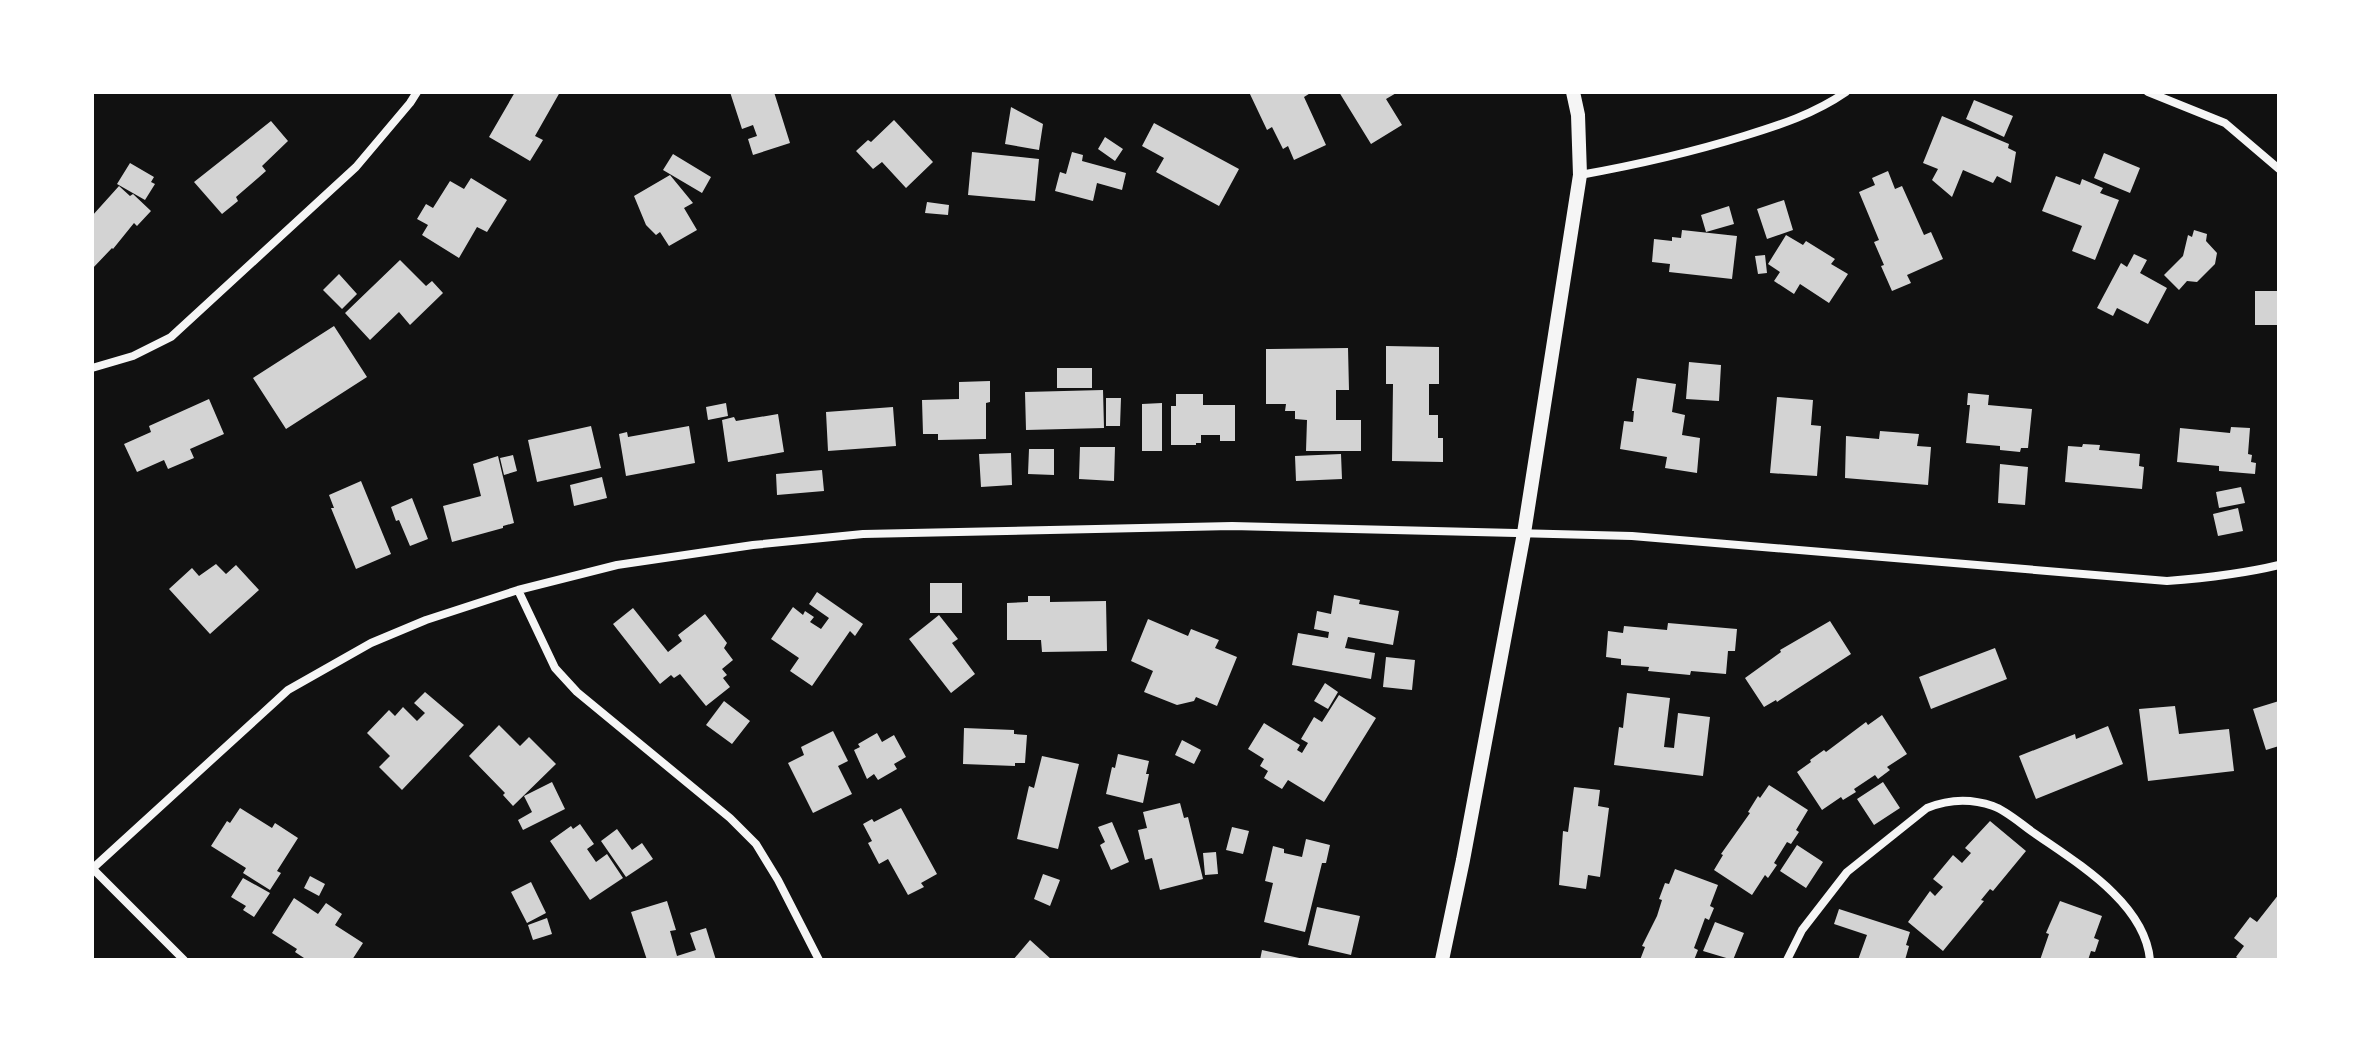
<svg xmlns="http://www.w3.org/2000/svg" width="2371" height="1052" font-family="Overpass,sans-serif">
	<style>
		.building { fill: #d3d3d3 }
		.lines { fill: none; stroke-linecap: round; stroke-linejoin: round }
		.minor { stroke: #f5f5f5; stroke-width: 8 }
		.tertiary { stroke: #f5f5f5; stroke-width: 14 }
	</style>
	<rect width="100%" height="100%" fill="#111"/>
	<path class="building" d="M515 92H560L535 136 543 140 530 161 489 137Z
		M730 92H774L790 143 753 155 748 139 757 136 753 125 742 129Z
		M1249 92H1312L1304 97 1326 145 1294 160 1288 146 1283 149 1272 127 1267 130Z
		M1339 92H1398L1386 99 1402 125 1371 144Z
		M1974 100 2013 116 2004 137 1966 119Z
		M1011 107 1043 124 1039 150 1005 144Z
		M1942 116 2009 144 2008 148 2016 152 2011 183 1997 176 1993 183 1963 170 1952 197 1932 180 1938 169 1923 163Z
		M894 120 933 162 906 188 882 162 873 169 856 151 868 140 871 142Z
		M271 121 288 141 262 166 266 171 236 197 238 201 222 214 194 182Z
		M1154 123 1239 169 1219 206 1156 172 1164 158 1142 146Z
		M1105 137 1123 149 1115 161 1098 149Z
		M972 152 1039 159 1035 201 968 195Z
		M1072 152 1083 155 1082 161 1126 173 1122 190 1097 183 1093 201 1055 191 1060 172 1066 174Z
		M2104 153 2140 168 2130 193 2094 178Z
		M673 154 711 177 702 193 663 170Z
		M130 163 154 177 151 182 155 184 145 200 117 184Z
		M1888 171 1895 189 1902 186 1924 235 1931 232 1943 259 1907 275 1911 283 1892 291 1881 266 1884 265 1874 242 1879 240 1859 192 1875 185 1872 178Z
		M670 175 693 203 684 208 697 230 669 246 660 232 656 235 646 225 634 196Z
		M2056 176 2080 185 2082 179 2103 188 2100 193 2119 200 2095 260 2072 251 2082 226 2042 211Z
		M471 178 507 200 487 232 477 227 459 258 422 235 428 225 417 219 426 204 433 208 450 181 464 189Z
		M119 186 130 196 133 194 151 211 137 226 134 223 113 249 112 248 92 269V216Z
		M1784 200 1793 230 1767 239 1757 209Z
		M927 202 949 205 948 215 925 213Z
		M1729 206 1734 224 1706 232 1701 215Z
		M1682 230 1737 236 1732 279 1669 272 1670 264 1652 262 1654 239 1672 241V237L1681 238Z
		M2194 230 2207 234 2206 241 2217 253 2215 264 2197 282 2187 281 2179 290 2164 275 2183 256 2188 235 2192 237Z
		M1786 235 1803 245 1806 241 1835 259 1831 264 1848 274 1829 303 1800 284 1794 294 1774 281 1780 272 1768 264Z
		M2134 254 2147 260 2140 273 2167 288 2148 324 2117 308 2113 316 2097 308 2121 263 2127 267Z
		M1765 255 1767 273 1758 274 1755 256Z
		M400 260 426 286 432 281 443 293 410 325 399 312 370 340 345 313Z
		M339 274 357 294 342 309 323 290Z
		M2255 291H2279V325H2255Z
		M334 326 367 377 286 429 253 378Z
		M1386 346 1439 347V384H1429V415H1438V438H1443V462L1392 461 1393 384H1386Z
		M1348 348 1349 390H1336V420H1361V451H1306L1307 420 1295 419V411H1285L1286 404H1266V349Z
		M1689 362 1721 365 1719 401 1686 399Z
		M1057 368H1092V388H1057Z
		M1637 378 1676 384 1672 412 1685 415 1682 435 1700 438 1697 473 1665 468 1667 457 1620 449 1624 421 1633 422 1634 411H1632Z
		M990 381V402L986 403V439L938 440V434H923L922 400 959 399V382Z
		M1103 390 1104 428 1026 430 1025 392Z
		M1968 393 1989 395 1988 405 2032 409 2028 448H2021L2020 452 2000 450V446L1966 443 1970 405H1967Z
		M1176 394H1203V405H1235V441H1220V435H1201V443H1196V445H1171V406H1176Z
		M1777 397 1813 400 1811 425 1821 426 1817 476 1770 473Z
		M1106 398H1121L1120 426H1106Z
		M209 399 224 434 190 449 194 458 168 469 164 460 137 472 124 444 151 432 149 426Z
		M726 403 728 416 708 420 706 407Z
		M1162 403V451H1142V404Z
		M893 407 896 446 828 451 826 412Z
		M778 414 784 452 728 462 722 420 734 417 736 421Z
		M591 426 601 468 537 482 528 440Z
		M689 426 695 463 626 476 619 434 627 432 628 437Z
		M2231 427 2250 428 2248 454 2252 455 2251 462 2256 463 2255 474 2219 471V466L2177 462 2180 428 2230 433Z
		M1880 431 1919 434 1917 446 1931 447 1928 485 1845 478 1846 436 1879 439Z
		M2083 444 2100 445 2099 450 2140 454 2139 466 2144 467 2142 489 2065 482 2068 446 2082 447Z
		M1080 447H1115L1114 481 1079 479Z
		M1029 449H1054V475L1028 474Z
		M1011 453 1012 485 981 487 979 454Z
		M1341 454 1342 479 1296 481 1295 456Z
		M513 455 517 471 504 475 500 458Z
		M498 456 514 523 503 526V528L452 542 443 506 481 496 473 464Z
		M2000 464 2028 467 2025 505 1998 503Z
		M822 470 824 491 777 495 776 474Z
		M602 477 607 498 574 506 570 485Z
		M361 481 391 554 356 569 331 508H334L329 495Z
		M2241 487 2245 503 2219 508 2216 492Z
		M412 498 428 539 410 546 399 520 396 521 391 507Z
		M2238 508 2243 531 2218 536 2213 514Z
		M216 564 226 574 236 565 259 590 210 634 169 589 192 568 199 576Z
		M930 583H962V613H930Z
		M817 592 863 624 855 636 850 631 812 686 790 671 799 658 771 639 793 607 803 615 805 611 814 617 810 622 821 629 829 618 809 604Z
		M1334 595 1360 600 1359 604 1399 611 1393 645 1348 637 1345 648 1375 653 1371 679 1292 665 1298 633 1328 638 1329 632 1314 629 1317 611 1331 614Z
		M1028 596H1050V602L1106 601 1107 651 1042 652 1041 640H1007V603L1028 602Z
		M633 608 668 652 682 641 678 635 705 614 727 643 724 648 733 660 722 669 727 675 723 678 730 687 706 706 680 674 674 678 671 675 660 684 613 624Z
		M939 615 958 639 952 643 975 674 951 693 909 639Z
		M1148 619 1188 636 1191 629 1219 640 1215 648 1237 657 1217 706 1196 697 1194 701 1177 705 1144 692 1153 671 1131 661Z
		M1830 621 1851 654 1777 702 1776 700 1764 707 1745 678 1781 652 1780 650Z
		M1668 623 1737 629 1735 651H1728L1726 674 1691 671 1690 675 1648 671 1649 667 1621 665V659L1606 657 1608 631 1623 633 1624 626 1667 630Z
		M1995 648 2007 679 1931 709 1919 677Z
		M1386 657 1415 660 1412 690 1383 687Z
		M1325 683 1338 692 1328 709 1314 701Z
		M425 692 464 725 402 790 379 767 390 756 367 733 389 710 395 716 403 707 417 721 425 713 414 703Z
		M1627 693 1670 698 1664 747 1674 748 1678 713 1710 717 1703 776 1614 765 1619 727 1623 728Z
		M1339 695 1376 718 1324 802 1288 780 1282 789 1264 778 1268 771 1260 766 1264 759 1248 749 1264 723 1300 745 1297 750 1302 753 1308 743 1301 739 1314 717 1322 722Z
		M724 701 750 721 732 744 706 725Z
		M2279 701V746L2266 750 2253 709Z
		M2175 706 2179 734 2229 729 2234 771 2148 781 2139 709Z
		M1882 715 1907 754 1887 767 1890 770 1878 779 1875 775 1854 789 1856 792 1843 800 1841 797 1822 810 1797 772 1811 762 1810 760 1824 750 1826 752 1866 722 1868 725Z
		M499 725 520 746 529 737 556 764 513 806 503 795 505 793 469 756Z
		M2108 726 2123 764 2036 799 2019 756 2075 734 2076 739Z
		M964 728 1014 730V734L1027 735 1025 763H1015V766L963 764Z
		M833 731 848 761 838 766 852 794 813 813 788 763 804 755 801 747Z
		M877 733 882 742 894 735 906 757 894 764 897 769 878 780 874 774 867 779 854 750 860 747 858 744Z
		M1182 740 1201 750 1194 764 1175 755Z
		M1118 754 1149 761 1146 774H1149L1143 803 1106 794 1112 767 1115 768Z
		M1042 756 1079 764 1058 849 1017 839 1029 786 1034 788Z
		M552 782 565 809 523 830 518 820 532 812 524 796Z
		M1883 782 1900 808 1874 825 1857 799Z
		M1769 785 1808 810 1796 830 1799 832 1791 844 1787 842 1774 863 1777 865 1768 878 1765 875 1752 895 1714 870 1723 855 1721 854 1750 813 1748 812 1758 796 1760 798Z
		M1574 787 1600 790 1598 806 1609 808 1600 877 1588 875 1586 889 1559 885 1563 831 1568 832Z
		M1180 803 1184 818 1188 817 1203 879 1160 890 1152 858 1145 860 1138 830 1147 828 1143 812Z
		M240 808 272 828 275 823 298 838 277 871 281 873 270 890 243 873 246 868 211 846 227 821 230 823Z
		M901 808 937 874 921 883 924 887 908 895 888 859 879 864 868 843 872 841 863 824 872 819 874 822Z
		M1990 821 2026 851 1993 891 1990 889 1981 900 1984 901 1943 951 1908 922 1930 891 1935 896 1943 887 1933 879 1953 855 1962 863 1971 853 1965 848Z
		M1112 822 1129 862 1111 870 1100 845 1105 842 1098 827Z
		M580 824 594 844 587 849 596 862 607 854 623 878 590 900 550 841 571 826 573 829Z
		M1232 827 1249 831 1243 854 1226 850Z
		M617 829 632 850 642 843 653 859 626 877 601 841Z
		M1306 839 1330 845 1326 863H1322L1305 932 1264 922 1273 883 1265 881 1273 846 1284 849V853L1302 857Z
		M1797 845 1823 862 1806 888 1780 871Z
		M1216 852 1218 874 1205 875 1203 853Z
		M1675 869 1718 885 1710 906 1714 908 1709 920 1705 918 1694 948 1698 950 1694 960H1640L1645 947 1642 946 1657 916 1662 900 1659 899 1665 883 1669 884Z
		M1043 874 1060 880 1050 906 1034 899Z
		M310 876 325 884 319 896 304 888Z
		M243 878 270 893 254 917 243 910 246 906 231 897Z
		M531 882 546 913 527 923 511 892Z
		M2279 894V957L2277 960H2240L2236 957 2244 946 2234 938 2250 917 2257 922Z
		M294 898 318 914 326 903 342 914 335 925 363 943 352 960H307L295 952 297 949 272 933Z
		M667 901 676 930 670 931 677 956 696 950 690 933 706 928 716 960H647L631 912Z
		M2060 901 2102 916 2094 938 2099 940 2095 952 2091 951 2088 960H2040L2049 934 2046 933Z
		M1317 907 1360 916 1351 955 1308 945Z
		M1839 909 1910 932 1906 945 1909 946 1905 960H1858L1867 935 1834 924Z
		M547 918 552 934 533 940 528 925Z
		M1715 922 1744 933 1733 960 1703 951Z
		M1030 940 1052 960H1013Z
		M1262 950 1304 959V960H1260Z"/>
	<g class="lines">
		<path class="minor" d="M2148 92 2225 123 2279 169
			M1580 175C1636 165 1689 153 1744 136 1780 125 1814 114 1846 92
			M92 368 133 356 171 337 356 167 410 103 417 92
			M518 590 555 668 577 692 730 818 756 844 778 880 819 960
			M92 868 184 960
			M92 869 288 690 371 643 426 620 518 590 617 565 753 545 863 534 1232 526 1632 536 2167 581C2206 578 2242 574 2279 565
			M1787 960 1802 930 1847 872 1927 808C1949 799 1970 798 1993 806 2007 811 2021 824 2034 833 2077 863 2145 903 2150 960"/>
		<path class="tertiary" d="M1442 960 1463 860 1524 533 1580 175 1578 115 1573 92"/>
	</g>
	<rect width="2371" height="1052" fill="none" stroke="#ffffff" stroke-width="188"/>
</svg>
